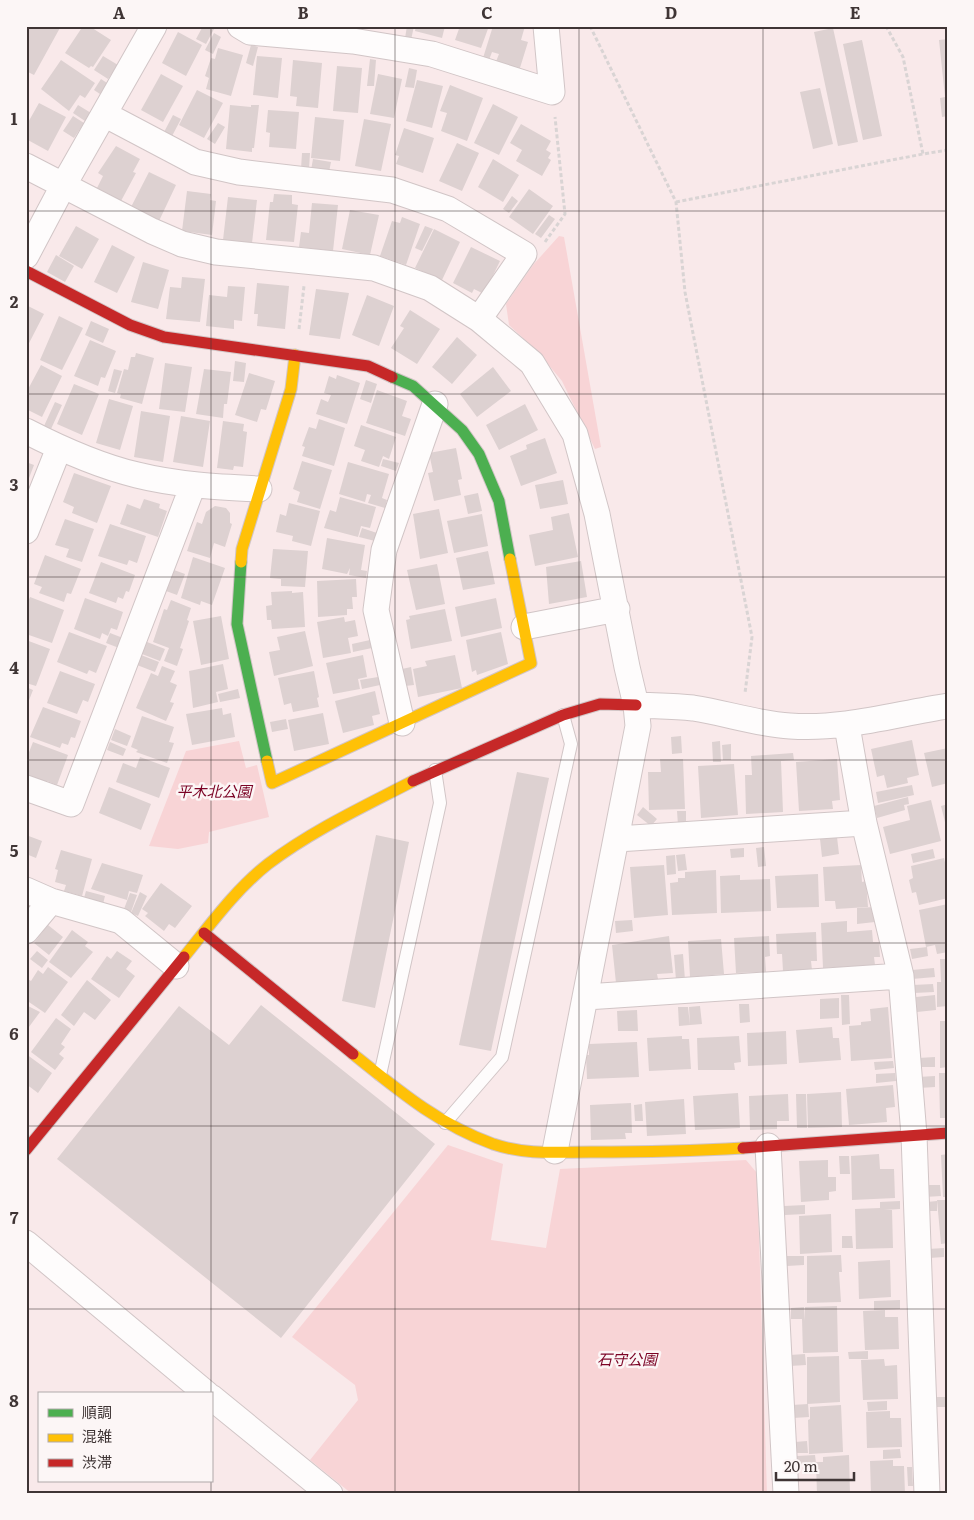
<svg xmlns="http://www.w3.org/2000/svg" width="974" height="1520" font-family="Literata,'Noto Sans JP',serif">
	<style>
		.green { fill: #f8d4d6 }
		.building { fill: #ddd1d1 }
		.lines { fill: none; stroke-linecap: round; stroke-linejoin: round }
		.lane-casing { stroke: #d1c5c6; stroke-width: 14 }
		.street-casing { stroke: #d1c5c6; stroke-width: 27 }
		.fast-casing { stroke: #d1c5c6; stroke-width: 13 }
		.slow-casing { stroke: #d1c5c6; stroke-width: 13 }
		.jam-casing { stroke: #d1c5c6; stroke-width: 13 }
		.path { stroke: #d9d4d4; stroke-width: 3; stroke-dasharray: 4 2.5; stroke-linecap: butt }
		.lane { stroke: #fefcfc; stroke-width: 12 }
		.street { stroke: #fefcfc; stroke-width: 25 }
		.fast { stroke: #4caf50; stroke-width: 11 }
		.slow { stroke: #ffc107; stroke-width: 11 }
		.jam { stroke: #c62828; stroke-width: 11 }
		.grid { fill: none; stroke: #3f3535; stroke-width: 1; stroke-opacity: 0.55 }
		.labels { text-anchor: middle; dominant-baseline: central; stroke-width: 5; stroke-linejoin: round; paint-order: stroke }
		.park-label { font-size: 15px; font-style: italic; fill: #7b0325; stroke: #fcf6f6 }
		.neatline { fill: none; stroke: #3f3535; stroke-width: 2 }
		.grid-label { font-size: 16px; text-anchor: middle; font-weight: bold; fill: #3f3535 }
	</style>
	<rect width="100%" height="100%" fill="#f9e9ea"/>
	<path class="green" d="M559 236 564 237 601 447 595 449 562 381 537 351 509 325 506 304 533 265Z
		M239 741 246 768 257 765 269 817 209 832 208 843 178 849 149 846 186 751Z
		M448 1145 503 1164 491 1240 546 1248 560 1169 746 1160 757 1173 767 1494H352L310 1460 358 1400 355 1385 292 1337Z"/>
	<path class="building" d="M26 26H61L34 75 26 71Z
		M83 26H89L111 40 93 67 91 66 89 68 65 53Z
		M203 26 214 29 206 44 196 39Z
		M407 26H414L411 40 405 38Z
		M416 26H445L442 38 415 31Z
		M460 26H489L481 48 455 40Z
		M493 26H525L521 40 528 42 519 71 495 64 499 54 492 52 489 60 483 58Z
		M833 28 858 142 838 146 814 32Z
		M178 32 202 45 186 76 162 63Z
		M214 33 221 37 213 54 205 50Z
		M948 39V116L942 117 940 98 945 97 939 40Z
		M862 40 882 136 863 140 843 44Z
		M251 45 258 47 253 66 246 63Z
		M218 48 243 55 231 96 206 89 209 78 205 76 211 58 215 59Z
		M103 56 118 65 108 79 94 70Z
		M257 56 282 58 278 98 253 95Z
		M370 59 376 60 374 86H367Z
		M61 60 95 83 85 98 80 95 69 111 41 89Z
		M293 60 322 63 318 108 296 106 297 97 290 96Z
		M337 66 362 68 358 113 333 111Z
		M409 68 417 70 414 88 405 87Z
		M161 74 183 86 163 122 141 110Z
		M378 74 402 79 394 118 370 114Z
		M101 79 107 83 100 94 94 90Z
		M417 80 443 86 432 128 406 121Z
		M450 85 483 98 467 141 441 131 447 113 440 111Z
		M820 88 833 144 813 149 800 92Z
		M197 90 223 103 204 138 179 125Z
		M39 103 66 117 48 151 26 139V126Z
		M493 104 518 117 499 155 474 143Z
		M78 105 91 113 85 121 73 113Z
		M230 105 251 107V105H259L254 148H252V152L226 149Z
		M268 110 299 112 296 149 269 147 270 133 266 132Z
		M173 115 181 119 171 138 163 134Z
		M73 116 84 123 74 138 63 131Z
		M315 117 344 120 340 161 311 158Z
		M364 119 391 124 381 171 355 166Z
		M218 123 225 127 215 144 207 139Z
		M521 124 551 141 546 150 551 153 548 158 551 160 542 176 516 161 522 150 510 143Z
		M404 128 434 138 423 173 396 164 399 156 395 155Z
		M457 143 479 153 462 191 439 181Z
		M116 146 140 159 133 172 136 173 121 201 97 188 103 176 98 173Z
		M302 153H310L309 169H301Z
		M313 159 331 162 329 172 311 170Z
		M493 159 519 175 503 202 478 187Z
		M149 172 176 185 159 221 131 207Z
		M529 189 553 206 533 234 509 217Z
		M187 191 211 194 210 200 216 201 212 235 182 231Z
		M274 194 292 195V204L298 205 294 242 266 240 270 202H273Z
		M512 196 518 201 509 213 503 209Z
		M228 197 257 200 252 243 223 240Z
		M312 203 338 205 333 251 299 247 301 232 309 233Z
		M350 210 379 215 370 255 342 249Z
		M549 215 555 219 541 238 535 234Z
		M402 217 420 224 406 265 380 256 392 221 400 223Z
		M76 226 99 239 82 269 59 256Z
		M425 226 433 229 422 251 415 248Z
		M434 229 460 242 442 280 415 268Z
		M112 245 135 257 117 293 94 282Z
		M471 247 500 261 484 294 474 289 472 293 453 283Z
		M56 255 74 266 65 282 47 272Z
		M143 262 169 270 158 309 131 302Z
		M182 277 205 279 200 322 166 319 170 287 181 288Z
		M257 283 289 286 285 329 257 326 258 314H254Z
		M228 286 245 287 242 321 234 320V329L206 326 209 295 227 297Z
		M316 289 349 293 340 339 309 335Z
		M367 295 394 306 379 346 352 335Z
		M26 305 44 314 26 349Z
		M410 310 440 329 417 364 391 348 404 328 400 326Z
		M59 316 83 328 62 370 40 360Z
		M91 321 109 329 103 343 85 335Z
		M457 337 477 355 452 384 432 367Z
		M90 340 116 351 105 378 101 377 98 386 74 376Z
		M136 353 154 358 142 404 120 398 121 394 117 393 124 369 128 370 131 357H135Z
		M235 361 246 363 244 382 233 381Z
		M165 363 192 367 185 412 159 409Z
		M41 365 62 376 42 417 26 409V393Z
		M493 367 511 391 477 417 460 394Z
		M114 369 122 371 115 393 108 391Z
		M204 369 231 372 227 404H224L223 418 196 414Z
		M249 373 275 381 266 410 261 409 257 422 235 415Z
		M337 375 360 383 347 424 316 414 321 399 328 402 331 395 324 393 329 376 336 379Z
		M366 380 377 384 371 403 360 399Z
		M74 384 99 394 82 435 57 424Z
		M377 390 407 401 402 416 411 419 405 436 366 423Z
		M109 399 133 406 120 450 96 443Z
		M55 402 62 405 51 429 44 426Z
		M525 404 538 430 499 450 486 425Z
		M141 411 170 416 163 462 134 457Z
		M181 416 210 421 203 467 173 462Z
		M319 419 345 428 334 466 302 456 305 447 302 446 309 427 316 429Z
		M223 421 244 424 243 431 247 432 243 467 234 466 233 470 217 468Z
		M361 425 396 437 389 459 383 456 379 467 361 461 365 450 354 446Z
		M545 438 557 473 521 486 510 456 527 449 526 445Z
		M456 448 462 479 458 480 461 495 434 501 428 473 433 472 429 453Z
		M383 459 399 463 396 471 381 466Z
		M302 461 332 470 320 509 297 502 300 492 293 489Z
		M26 462 34 465 26 486Z
		M348 462 389 474 382 498 387 500 385 508 368 503 371 495 367 494 365 502 339 494Z
		M74 473 111 486 97 523 72 513 74 507 63 502Z
		M563 480 568 504 540 509 535 485Z
		M478 493 482 511 468 514 464 496Z
		M340 497 376 507 370 528 361 526 358 537 324 528 330 510 336 512Z
		M144 499 160 504 159 508 167 511 158 537 120 524 127 504 140 509Z
		M289 503 320 511 311 546 292 541 293 536 276 532 280 514 286 516Z
		M215 506 226 508 230 513V523L232 524 225 547 214 543 210 558 187 551 197 522 202 524 206 512Z
		M439 509 448 553 420 559 413 514Z
		M569 513 578 557 535 566 529 535 553 530 551 517Z
		M482 514 488 546 454 553 447 521Z
		M65 519 94 529 82 562 66 557 69 549 55 545Z
		M110 524 146 536 137 563 129 560 127 565 98 556Z
		M362 528 377 533 375 541 359 537Z
		M327 538 365 545 361 570 367 571 366 578 349 575 350 568 347 574 322 569Z
		M273 549 308 551 305 587 281 586V579L270 578Z
		M488 551 495 584 463 590 456 558Z
		M45 555 81 569 71 594 67 593 64 602 39 593 42 587 34 584Z
		M193 557 225 568 212 605 201 601 200 605 181 598Z
		M581 561 587 597 549 604 546 567Z
		M101 562 135 575 129 592 126 591 123 599 118 597 116 603 89 593Z
		M437 564 445 604 416 610 407 570Z
		M174 570 185 574 177 595 166 591Z
		M356 579 357 597H352L353 609H347V615L318 617 317 581Z
		M292 591V593L303 592 305 627 272 629 271 620H267L266 606 272 605 271 592Z
		M30 597 64 610 52 643 26 634V606Z
		M85 598 123 612 117 630 111 628 108 636 102 633 100 639 74 629Z
		M496 598 502 628 461 637 455 607Z
		M171 600 191 608 187 620 189 621 180 648 183 649 177 666 164 661 169 648 153 642 164 609 167 610Z
		M445 609 452 641 411 649 406 620 410 619 409 616Z
		M221 616 229 659 201 665 193 621Z
		M344 617 345 622 355 620 358 636 348 638 351 653 323 658 317 622Z
		M305 631 313 666 274 676 269 652 280 650 277 637Z
		M69 632 107 646 96 673 89 670 87 674 57 662Z
		M501 632 508 664 477 675 476 670 472 672 466 640Z
		M110 633 123 638 119 648 106 643Z
		M26 640 50 649 36 686 26 683Z
		M370 640 372 648 353 652 352 644Z
		M147 642 165 649 160 661 142 654Z
		M141 655 159 662 155 672 137 665Z
		M363 655 367 677 358 679 360 689 333 694 326 663Z
		M455 655 462 688 418 697 413 669 427 666 425 661Z
		M223 664 228 689 216 692 218 702 193 708 189 671Z
		M162 666 175 671 170 682 177 685 170 702 174 703 166 721 136 708 151 673 158 676Z
		M411 667 414 685 405 686 402 669Z
		M60 671 95 684 88 702 83 700 77 714 47 703Z
		M314 671 319 697 317 698 319 707 293 712 291 703 284 705 278 678Z
		M378 677 380 685 362 689 360 680Z
		M26 687 33 690 26 708Z
		M238 689 240 698 220 702 218 694Z
		M375 691 380 714 372 716 374 725 343 733 335 701Z
		M43 707 81 721 75 738 71 737 68 745 62 743 60 748 30 737Z
		M222 708 223 715 231 713 235 737 192 745 186 714Z
		M323 713 329 744 294 751 288 720Z
		M142 716 174 727 169 742 174 743 167 763 136 752 138 750 131 747Z
		M286 719 288 729 272 732 270 722Z
		M115 729 131 736 127 746 111 740Z
		M681 736 682 753 672 754 671 737Z
		M912 740 919 775 907 778 908 783 887 788 884 775 877 777 871 749Z
		M720 741 721 762H713L712 742Z
		M33 742 68 755 57 785 47 781 46 785 26 778V760Z
		M110 742 126 749 123 756 107 750Z
		M731 744V760H723L722 745Z
		M948 748V783L932 787 924 753Z
		M793 753 794 760 781 761 783 812 746 814 745 775H752L751 756Z
		M140 757 170 768 159 798 116 782 123 763 136 768Z
		M660 759H683L685 809 649 810 648 772H661Z
		M837 759 840 800 832 801 833 809 799 811 796 762Z
		M734 764 738 815 701 818 698 766Z
		M517 772 549 778 491 1051 459 1045Z
		M912 785 914 795 878 803 876 792Z
		M109 787 151 804 141 830 99 813Z
		M908 797 909 804 904 805 905 810 877 818 874 806Z
		M931 800 941 841 890 854 883 827 910 820 907 806Z
		M948 804V830H947L941 806Z
		M643 807 657 819 651 826 637 815Z
		M677 811H686V825H678Z
		M26 835 42 841 36 858 26 854Z
		M376 835 409 842 375 1008 342 1001Z
		M837 837 839 854 822 857 820 839Z
		M764 847 766 866 758 867 756 848Z
		M744 848V857L731 858 730 849Z
		M933 849 935 858 913 863 911 854Z
		M61 850 92 859 82 896 64 891 66 885 55 882 58 870 55 869Z
		M685 854 687 870 678 871 676 855Z
		M675 855 676 874 667 875 666 856Z
		M944 858 948 875V898L919 905 916 892 912 893 909 880 913 878 911 866Z
		M102 863 143 875 137 893 129 891 127 900 91 889Z
		M664 865 668 915 634 918 630 867Z
		M861 865 862 882 866 881 868 907 836 909 835 901H825L823 867Z
		M716 870 717 913 672 915 670 883 678 882V878H685V872Z
		M818 874 819 907 777 908 775 876Z
		M740 875V880L770 879 771 911 721 913 720 876Z
		M161 883 192 906 175 928 169 924 164 931 145 916 148 913 142 909Z
		M86 891 105 896 103 904 84 898Z
		M140 892 147 896 138 916 131 913Z
		M130 893 137 895 131 912 124 909Z
		M948 904V952L937 954 935 945 926 947 919 910Z
		M874 907 875 922 857 924V908Z
		M632 920 633 931 616 933 615 921Z
		M847 921V932L872 930 873 942H879L880 957H874L875 965 823 968 821 923Z
		M48 925 63 937 49 955 34 943Z
		M72 930 88 942 85 946 93 952 71 978 49 962Z
		M816 932 817 961H811L812 970 783 971 782 954H777L776 934Z
		M669 936 673 973 657 974 658 979 616 983 612 945Z
		M769 936 770 956 765 957 766 972 736 973 734 938Z
		M721 939 724 974 690 977 688 941Z
		M927 947 928 956 912 959 910 949Z
		M37 951 48 960 42 968 30 959Z
		M117 951 132 961 126 969 135 976 119 998 91 979 107 956 111 959Z
		M683 954 685 980H676L674 955Z
		M940 959H948V1006L937 1007V982H941Z
		M48 967 68 982 45 1013 26 1000V978L31 981 38 970 43 974Z
		M934 968 935 977 912 979V970Z
		M87 980 111 1000 95 1020 84 1012 74 1026 61 1015Z
		M933 984 934 992 914 993 913 985Z
		M841 995H849L850 1024 842 1025Z
		M935 995 936 1010 917 1012 916 997Z
		M839 998V1018L820 1019V999Z
		M739 1004H749L750 1022 740 1023Z
		M26 1005 40 1012 26 1031Z
		M261 1005 435 1144 281 1338 57 1159 179 1006 229 1045Z
		M700 1006 702 1024 690 1025 689 1007Z
		M678 1007H688L690 1025 679 1026Z
		M888 1007 892 1058 851 1061 849 1026 861 1025V1022L871 1021 870 1009Z
		M637 1010 638 1031H618L617 1011Z
		M56 1018 71 1029 61 1044 65 1047 59 1054 64 1058 55 1070 31 1052Z
		M940 1021H948V1067L940 1068Z
		M832 1027 833 1038H839L841 1060 799 1063 796 1030Z
		M786 1031 787 1064 748 1066 747 1033Z
		M682 1036V1039H689L691 1069 649 1071 647 1038Z
		M739 1036 741 1062 734 1063 735 1070H698L697 1038Z
		M637 1042 639 1077 587 1079 586 1055H589V1044Z
		M26 1054 52 1073 38 1093 26 1084Z
		M935 1057V1067H918V1058Z
		M893 1061 894 1068 875 1070 874 1062Z
		M895 1073 896 1081 876 1083V1074Z
		M939 1073H948V1118H940Z
		M935 1076V1087L919 1088 918 1077Z
		M893 1085 895 1107 886 1108 887 1122 849 1125 846 1089Z
		M841 1092 842 1127 808 1128 807 1094Z
		M738 1093 740 1128 695 1130 693 1096Z
		M788 1094 789 1121H777V1129L750 1130 749 1096Z
		M796 1094H806L807 1128H797Z
		M684 1099 686 1134 647 1136 645 1102Z
		M631 1103 632 1133H625L626 1139 591 1140 590 1105Z
		M642 1104 643 1121H635L634 1105Z
		M879 1154 880 1169H894L895 1198 852 1200 851 1156Z
		M948 1154V1197H943L941 1155Z
		M839 1156H849L850 1174H840Z
		M828 1160V1177H836V1191L829 1192V1200L801 1202 799 1161Z
		M925 1185H940L941 1196 925 1197Z
		M937 1200H948V1243L941 1244Z
		M900 1201V1209L884 1210H892L893 1248 856 1249 855 1209 880 1208V1202Z
		M937 1201V1211H927V1202Z
		M805 1205V1214L785 1215 784 1206Z
		M831 1214 832 1252 800 1254 799 1216Z
		M842 1236H852L853 1248H842Z
		M944 1248V1257L929 1258 928 1249Z
		M841 1255 842 1272H839L841 1302 807 1303V1256Z
		M787 1256H804V1265L787 1266Z
		M890 1260 891 1297 859 1299 858 1262Z
		M900 1300V1309L874 1310V1301Z
		M837 1306 838 1352 803 1353 802 1319H791V1308L804 1307V1321L805 1307Z
		M885 1310V1317H898L899 1349 865 1350 863 1311Z
		M868 1351V1359H849L848 1352Z
		M805 1354 806 1365 790 1366V1355Z
		M839 1356 840 1402 807 1404V1357Z
		M884 1359 885 1366 897 1365 898 1399 863 1400 861 1360Z
		M934 1397H948V1407H934Z
		M887 1401V1410L868 1411 867 1402Z
		M808 1404 809 1417 793 1418 792 1405Z
		M841 1405 843 1452 809 1454 808 1420 810 1419V1407Z
		M890 1411V1418H901L902 1447 867 1448 866 1412Z
		M807 1441 808 1453H795V1442Z
		M900 1449 901 1458 883 1459V1450Z
		M815 1455 816 1463 797 1464V1456Z
		M849 1455 850 1494H817L816 1462H823V1457Z
		M893 1460V1466H904L905 1494H871L870 1461Z
		M907 1467H912L913 1486H908Z"/>
	<g class="lines">
		<g class="lane-casing">
			<path id="lane" d="M380 1075 440 803 435 770
				M445 1123 502 1057 571 744 563 715"/>
		</g>
		<g class="street-casing">
			<path id="street" d="M240 26 250 32 353 41 432 54 552 92 546 26
				M104 114 195 162 239 172 392 190 448 209 524 254 479 319
				M26 166 152 231 182 244 216 252 374 268 430 288 479 319 532 363 575 434 597 514 627 667 636 705 638 726 555 1151
				M26 256 63 186 154 26
				M26 431C61 449 99 466 137 475 177 485 218 487 259 489
				M26 531 59 448
				M524 627 617 609
				M636 705C655 706 675 706 693 708 726 713 757 724 790 726 844 730 895 714 948 706
				M402 723 376 610 384 550 435 404
				M847 726 864 823 901 976 914 1135 927 1494
				M26 788 71 804 193 485
				M617 839 864 823
				M26 890 51 901 121 921 176 966
				M26 931 51 901
				M586 997 901 976
				M768 1146 786 1494
				M26 1243 207 1394
				M211 1397 330 1494"/>
		</g>
		<g class="fast-casing">
			<path id="fast" d="M392 377 413 386 462 430 479 454 499 501 510 559
				M241 562 237 624 267 761"/>
		</g>
		<g class="slow-casing">
			<path id="slow" d="M241 562 242 549 291 389 295 355
				M267 761 272 783 531 663 510 559
				M184 957C210 925 235 890 268 864 313 830 363 807 413 781
				M353 1054C398 1090 438 1124 493 1144 526 1155 557 1152 591 1152 642 1152 692 1151 743 1148"/>
		</g>
		<g class="jam-casing">
			<path id="jam" d="M26 271 130 325 164 337 368 366 392 377
				M413 781 563 715 600 704 636 705
				M204 933 353 1054
				M743 1148 948 1133
				M26 1150 184 957"/>
		</g>
		<path class="path" d="M590 26 676 202 685 292 752 637 745 693
			M886 26 903 57 923 154 948 150
			M676 202 923 154
			M545 242 565 214 555 117
			M299 329 304 286"/>
		<use href="#lane" class="lane"/>
		<use href="#street" class="street"/>
		<use href="#fast" class="fast"/>
		<use href="#slow" class="slow"/>
		<use href="#jam" class="jam"/>
	</g>
	<path class="grid" d="M211 26V1494M395 26V1494M579 26V1494M763 26V1494M26 211H948M26 394H948M26 577H948M26 760H948M26 943H948M26 1126H948M26 1309H948"/>
	<g class="labels">
		<g class="park-label">
			<text x="214" y="790">平木北公園</text>
			<text x="627" y="1358">石守公園</text>
		</g>
	</g>
	<rect width="974" height="1520" fill="none" stroke="#fcf6f6" stroke-width="55"/>
	<rect x="38" y="1392" width="175" height="90" fill="#fcf6f6" stroke="#b0a9a9"/>
	<rect x="48" y="1409" width="25" height="8" fill="#4caf50" stroke="#b0a9a9"/>
	<text x="82" y="1418" font-size="15" fill="#3f3535">順調</text>
	<rect x="48" y="1434" width="25" height="8" fill="#ffc107" stroke="#b0a9a9"/>
	<text x="82" y="1442" font-size="15" fill="#3f3535">混雑</text>
	<rect x="48" y="1459" width="25" height="8" fill="#c62828" stroke="#b0a9a9"/>
	<text x="82" y="1468" font-size="15" fill="#3f3535">渋滞</text>
	<path d="M776 1472v8h78v-8" fill="none" stroke="#3f3535" stroke-width="2.5"/>
	<text x="784" y="1472" font-size="15" fill="#3f3535" stroke="#fcf6f6" stroke-width="4" paint-order="stroke">20 m</text>
	<rect x="28" y="28" width="918" height="1464" class="neatline"/>
	<g class="grid-label">
		<text x="119" y="19">A</text>
		<text x="303" y="19">B</text>
		<text x="487" y="19">C</text>
		<text x="671" y="19">D</text>
		<text x="855" y="19">E</text>
		<text x="14" y="125">1</text>
		<text x="14" y="308">2</text>
		<text x="14" y="491">3</text>
		<text x="14" y="674">4</text>
		<text x="14" y="857">5</text>
		<text x="14" y="1040">6</text>
		<text x="14" y="1224">7</text>
		<text x="14" y="1407">8</text>
	</g>
</svg>
